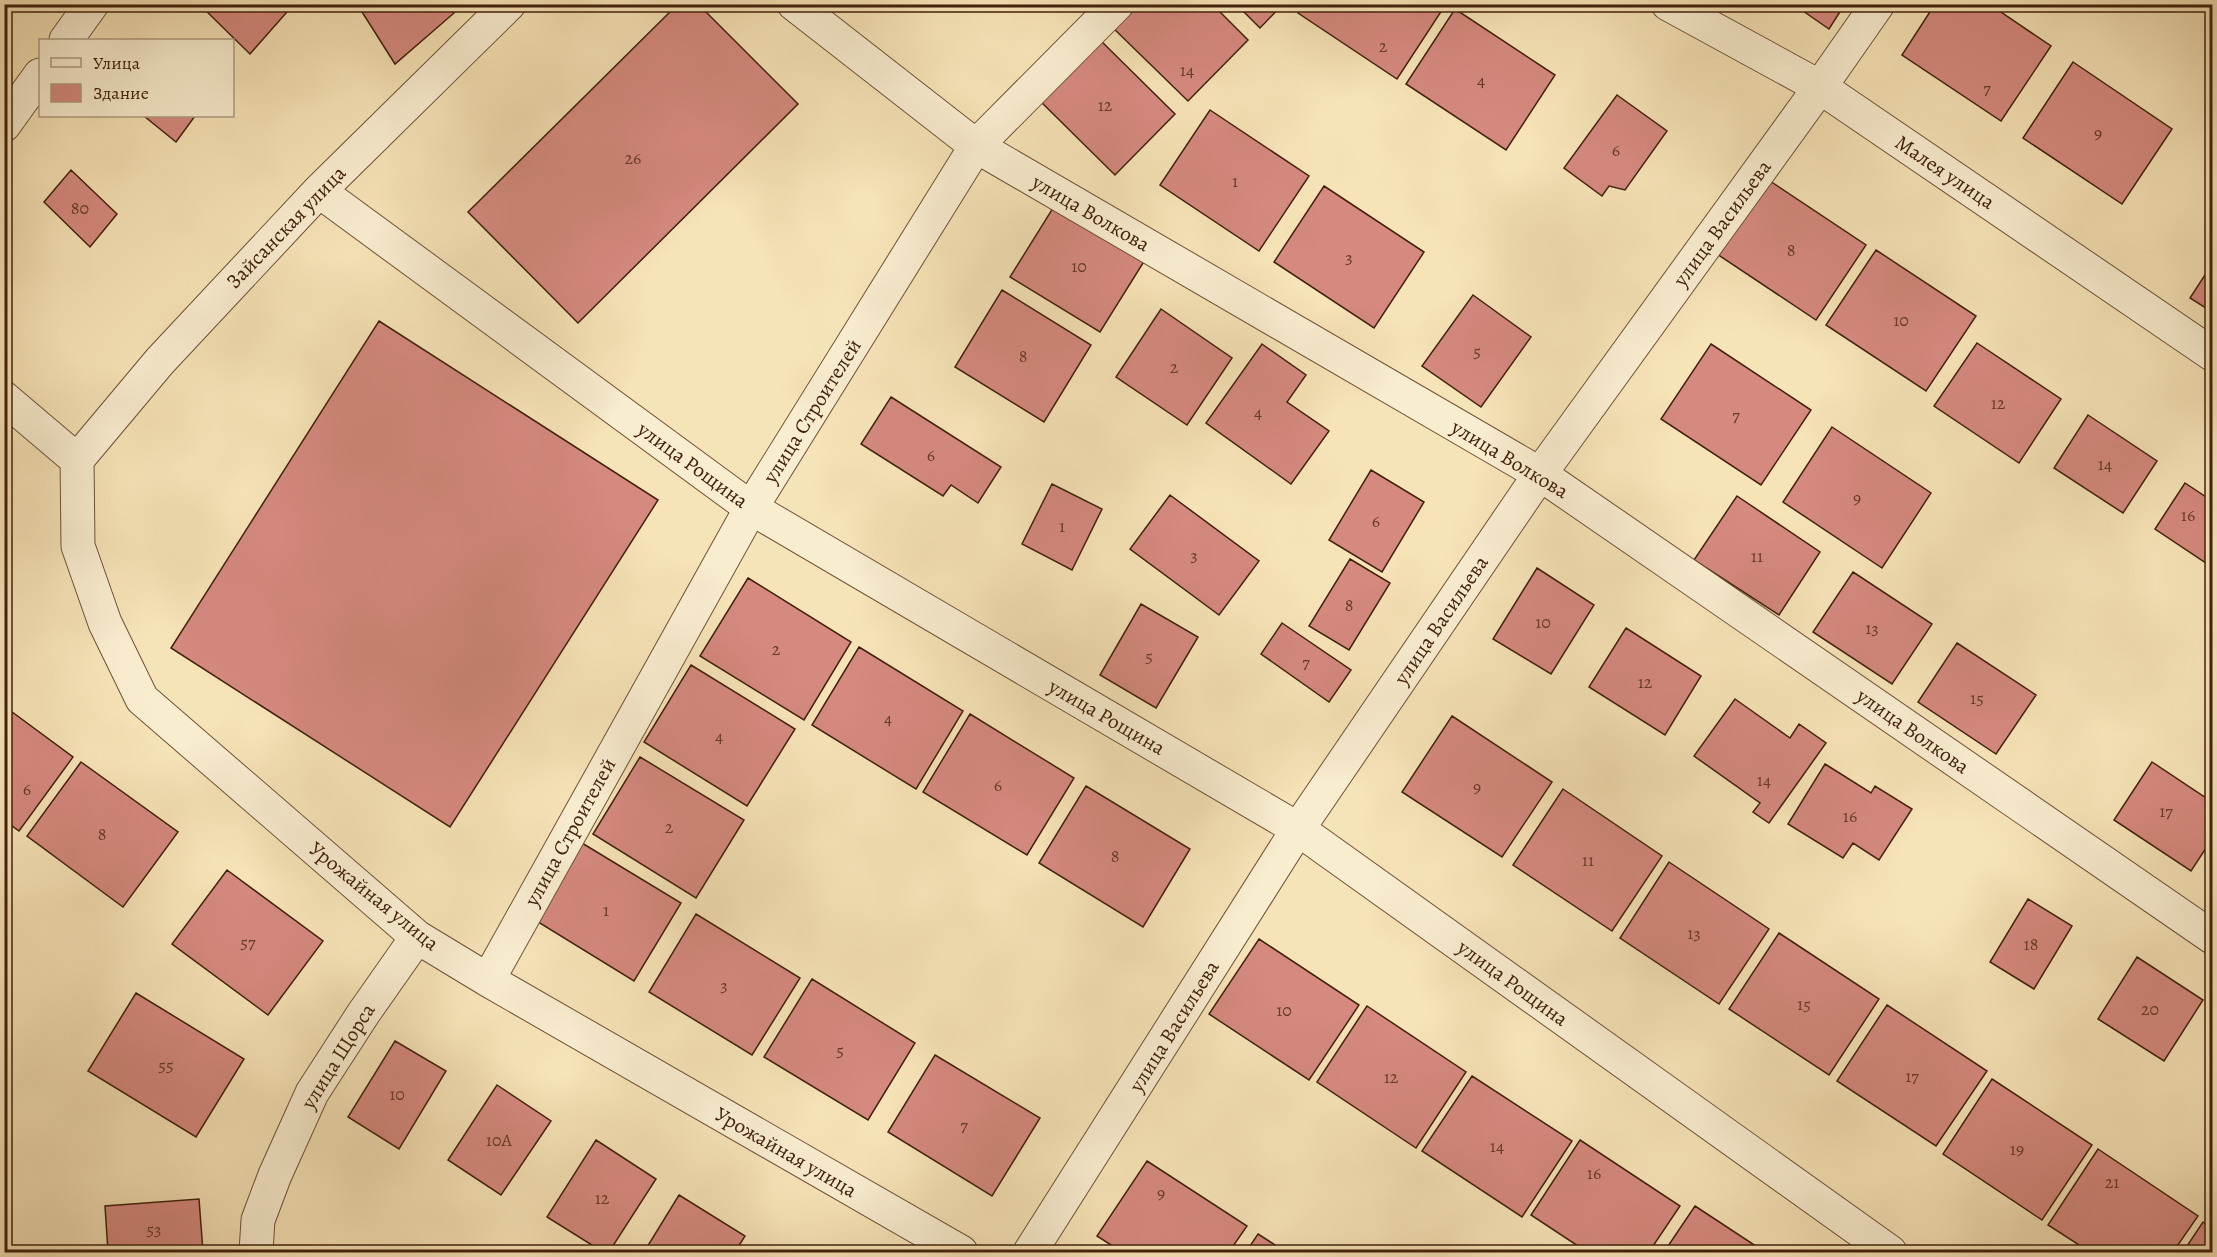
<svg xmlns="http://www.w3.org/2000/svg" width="2217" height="1257" font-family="Alegreya,serif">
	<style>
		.building { fill: #d5897f; stroke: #41210b; stroke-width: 1.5 }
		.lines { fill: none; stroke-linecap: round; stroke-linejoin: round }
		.minor-casing { stroke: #6e5236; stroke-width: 35 }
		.minor { stroke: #f9edd0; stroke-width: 33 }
		.labels { text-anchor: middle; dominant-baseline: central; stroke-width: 4.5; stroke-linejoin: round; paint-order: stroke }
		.number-label { font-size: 18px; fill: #663b28 }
		.street-label { font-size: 21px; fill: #41210b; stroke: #f9edd0 }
	</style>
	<rect width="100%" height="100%" fill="#f6e3b7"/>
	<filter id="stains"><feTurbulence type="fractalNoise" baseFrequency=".00333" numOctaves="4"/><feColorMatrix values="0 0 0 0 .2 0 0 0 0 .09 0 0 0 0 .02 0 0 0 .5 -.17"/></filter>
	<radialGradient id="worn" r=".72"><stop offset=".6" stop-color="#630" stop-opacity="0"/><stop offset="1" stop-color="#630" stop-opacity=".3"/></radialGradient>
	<path class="building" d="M199 4H294L250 54Z
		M357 4H447L454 13 395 64Z
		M678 4H698L798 104 578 323 468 212Z
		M1126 4H1212L1248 40 1188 101 1108 23Z
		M1236 4H1283L1260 28Z
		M1303 4H1446L1397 79 1298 13Z
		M1793 4H1845L1829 29Z
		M1935 4H1989L2051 46 2001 121 1902 55Z
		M1455 9 1555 75 1506 150 1406 84Z
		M1096 36 1175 114 1115 175 1036 97Z
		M2073 62 2172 129 2122 204 2023 138Z
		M1617 95 1667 131 1625 190 1609 186 1602 196 1564 168Z
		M1210 110 1309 176 1259 251 1160 185Z
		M144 116H195L176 142Z
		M71 170 117 214 90 247 44 202Z
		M1767 179 1866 245 1816 320 1717 254Z
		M1324 186 1424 252 1374 328 1274 262Z
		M1058 200 1148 255 1100 332 1010 277Z
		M1876 250 1976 316 1926 391 1826 325Z
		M2212 264V312L2190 298Z
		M1002 290 1091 345 1044 422 955 367Z
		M1473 295 1531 337 1481 407 1422 366Z
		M1161 309 1232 358 1187 425 1116 377Z
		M379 321 658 500 450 827 171 648Z
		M1977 343 2061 399 2019 463 1934 406Z
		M1262 344 1306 375 1287 402 1329 431 1291 484 1206 423Z
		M1711 344 1811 410 1761 485 1661 419Z
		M891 397 1001 467 978 503 951 485 943 496 861 444Z
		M2088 415 2157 461 2123 513 2054 468Z
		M1832 427 1931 493 1882 568 1783 502Z
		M1371 470 1424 502 1382 572 1329 540Z
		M2185 483 2212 501V567L2155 529Z
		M1052 484 1102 509 1072 570 1022 544Z
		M1170 495 1259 561 1219 615 1130 549Z
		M1737 496 1820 552 1779 615 1694 560Z
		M1350 559 1390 583 1349 650 1309 626Z
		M1537 568 1594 605 1551 674 1493 639Z
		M1853 572 1932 624 1892 684 1813 632Z
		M748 578 851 642 804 720 700 656Z
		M1141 604 1198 637 1156 708 1100 675Z
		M1282 623 1351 670 1329 702 1261 654Z
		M1626 628 1701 676 1665 735 1589 687Z
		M1957 643 2036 695 1996 754 1918 702Z
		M859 647 963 711 916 789 812 725Z
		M691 665 795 729 747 806 644 742Z
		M1735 699 1790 738 1799 724 1826 743 1769 823 1753 812 1760 803 1694 756Z
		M4 706 73 757 19 831 4 820Z
		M970 714 1074 778 1027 855 923 792Z
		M1452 716 1552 782 1502 857 1402 792Z
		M640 757 744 820 696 898 593 834Z
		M81 762 178 832 123 907 27 836Z
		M2152 762 2212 802V839L2191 871 2114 820Z
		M1825 764 1871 793 1875 786 1912 809 1879 860 1853 843 1843 858 1788 824Z
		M1086 786 1190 849 1143 927 1039 863Z
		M1563 789 1662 856 1612 931 1513 865Z
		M577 840 681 903 634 981 530 917Z
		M1669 862 1769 929 1719 1004 1620 938Z
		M227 870 323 941 268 1015 172 944Z
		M2028 899 2072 926 2034 989 1990 962Z
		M696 914 800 978 752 1055 649 992Z
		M1779 933 1879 999 1829 1075 1729 1009Z
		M1259 939 1359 1005 1309 1080 1209 1014Z
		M2137 957 2203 1000 2164 1061 2098 1019Z
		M812 979 915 1043 868 1120 764 1057Z
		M136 993 244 1059 196 1137 88 1071Z
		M1887 1005 1987 1071 1936 1146 1837 1081Z
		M1367 1006 1466 1072 1416 1148 1317 1082Z
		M395 1041 446 1071 399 1149 348 1117Z
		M935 1055 1040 1118 992 1196 888 1132Z
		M1472 1076 1572 1141 1522 1217 1422 1151Z
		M1992 1079 2092 1145 2042 1220 1943 1154Z
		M497 1085 551 1121 501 1195 448 1160Z
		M596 1140 656 1179 609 1252H603L547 1217Z
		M1580 1140 1680 1206 1649 1252H1587L1531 1215Z
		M2098 1149 2198 1216 2173 1252H2090L2048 1225Z
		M1147 1161 1247 1226 1229 1252H1122L1097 1236Z
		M679 1195 745 1236 735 1252H644Z
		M199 1199 203 1252H108L105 1206Z
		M1695 1206 1765 1252H1664Z
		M2203 1222 2212 1228V1252H2183Z
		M1258 1234 1286 1252H1246Z"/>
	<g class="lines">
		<g class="minor-casing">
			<path id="minor" d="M794 4 976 146 1540 474 2212 937
				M1668 4 1820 87 2212 354
				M66 40 92 4
				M4 125 40 75
				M319 191 751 508 1298 829 1890 1252
				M4 398 77 460 78 546 105 623 142 699 417 937 488 980 961 1252
				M77 460 160 361 319 191 509 4
				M488 980 751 508 976 146 1117 4
				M256 1252 258 1220 275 1175 312 1093 363 1014 417 937
				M1030 1252 1298 829 1540 474 1820 87 1878 4"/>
		</g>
		<use href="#minor" class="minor"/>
	</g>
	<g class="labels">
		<g class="number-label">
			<text x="1383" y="46">2</text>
			<text x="1187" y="70">14</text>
			<text x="1481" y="80">4</text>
			<text x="1987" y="88">7</text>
			<text x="1105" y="105">12</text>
			<text x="2098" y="133">9</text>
			<text x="1616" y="150">6</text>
			<text x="633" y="158">26</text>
			<text x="1235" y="181">1</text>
			<text x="80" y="208">80</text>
			<text x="1791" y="250">8</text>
			<text x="1349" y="257">3</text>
			<text x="1079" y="266">10</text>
			<text x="1901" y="320">10</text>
			<text x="1477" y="351">5</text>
			<text x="1023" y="356">8</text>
			<text x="1174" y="367">2</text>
			<text x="1998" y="403">12</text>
			<text x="1258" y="412">4</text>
			<text x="1736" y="415">7</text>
			<text x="931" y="455">6</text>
			<text x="2105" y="464">14</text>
			<text x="1857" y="498">9</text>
			<text x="2188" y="515">16</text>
			<text x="1376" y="521">6</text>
			<text x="1062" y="526">1</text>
			<text x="1194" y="555">3</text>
			<text x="1757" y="556">11</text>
			<text x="1349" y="605">8</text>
			<text x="1543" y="622">10</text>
			<text x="1872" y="628">13</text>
			<text x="776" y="649">2</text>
			<text x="1149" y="656">5</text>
			<text x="1306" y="662">7</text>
			<text x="1645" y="682">12</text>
			<text x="1977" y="698">15</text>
			<text x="888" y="718">4</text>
			<text x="719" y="736">4</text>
			<text x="1764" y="780">14</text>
			<text x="998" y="785">6</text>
			<text x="1477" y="787">9</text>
			<text x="27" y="789">6</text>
			<text x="2166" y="811">17</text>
			<text x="1850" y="816">16</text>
			<text x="669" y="827">2</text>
			<text x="102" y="834">8</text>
			<text x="1115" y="856">8</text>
			<text x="1588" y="860">11</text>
			<text x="606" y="910">1</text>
			<text x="1694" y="933">13</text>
			<text x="248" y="942">57</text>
			<text x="2031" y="944">18</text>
			<text x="724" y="985">3</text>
			<text x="1804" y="1004">15</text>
			<text x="2150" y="1009">20</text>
			<text x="1284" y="1010">10</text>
			<text x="840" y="1050">5</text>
			<text x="166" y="1065">55</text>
			<text x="1912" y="1076">17</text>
			<text x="1391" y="1077">12</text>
			<text x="397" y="1094">10</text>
			<text x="964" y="1125">7</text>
			<text x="499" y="1140">10А</text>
			<text x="1497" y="1146">14</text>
			<text x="2017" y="1149">19</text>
			<text x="1594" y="1173">16</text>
			<text x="2112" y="1182">21</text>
			<text x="1161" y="1193">9</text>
			<text x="602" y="1198">12</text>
			<text x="154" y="1229">53</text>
		</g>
		<g class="street-label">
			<text transform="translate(1945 172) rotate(34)">Малея улица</text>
			<text transform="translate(1091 213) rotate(30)">улица Волкова</text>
			<text transform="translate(1722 223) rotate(-54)">улица Васильева</text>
			<text transform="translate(286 227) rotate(-46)">Зайсанская улица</text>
			<text transform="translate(812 411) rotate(-58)">улица Строителей</text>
			<text transform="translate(1510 459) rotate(31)">улица Волкова</text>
			<text transform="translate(693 465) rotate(36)">улица Рощина</text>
			<text transform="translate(1441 620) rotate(-56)">улица Васильева</text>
			<text transform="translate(1107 717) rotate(30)">улица Рощина</text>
			<text transform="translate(1913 731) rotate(35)">улица Волкова</text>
			<text transform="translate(570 832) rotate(-61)">улица Строителей</text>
			<text transform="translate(374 896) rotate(39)">Урожайная улица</text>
			<text transform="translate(1513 983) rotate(36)">улица Рощина</text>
			<text transform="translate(1174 1026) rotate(-58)">улица Васильева</text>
			<text transform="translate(338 1056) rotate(-58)">улица Щорса</text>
			<text transform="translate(786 1152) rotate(30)">Урожайная улица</text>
		</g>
	</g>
	<rect width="2217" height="1257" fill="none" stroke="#f6e3b7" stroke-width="24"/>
	<rect x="6" y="6" width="2205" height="1245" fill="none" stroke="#41210b" stroke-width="3"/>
	<rect x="12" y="12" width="2193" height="1233" fill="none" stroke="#41210b" stroke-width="1.5"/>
	<rect x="39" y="39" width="195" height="78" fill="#f9edd0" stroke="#af9b81" stroke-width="1.5"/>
	<rect x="51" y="58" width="30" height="9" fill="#f9edd0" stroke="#af9b81" stroke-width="1.5"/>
	<text x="93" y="69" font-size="18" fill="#41210b">Улица</text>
	<rect x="51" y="84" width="30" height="18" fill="#d5897f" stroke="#af9b81" stroke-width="1.5"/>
	<text x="93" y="99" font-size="18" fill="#41210b">Здание</text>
	<rect width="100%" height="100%" filter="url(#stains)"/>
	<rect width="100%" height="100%" fill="url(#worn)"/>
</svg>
